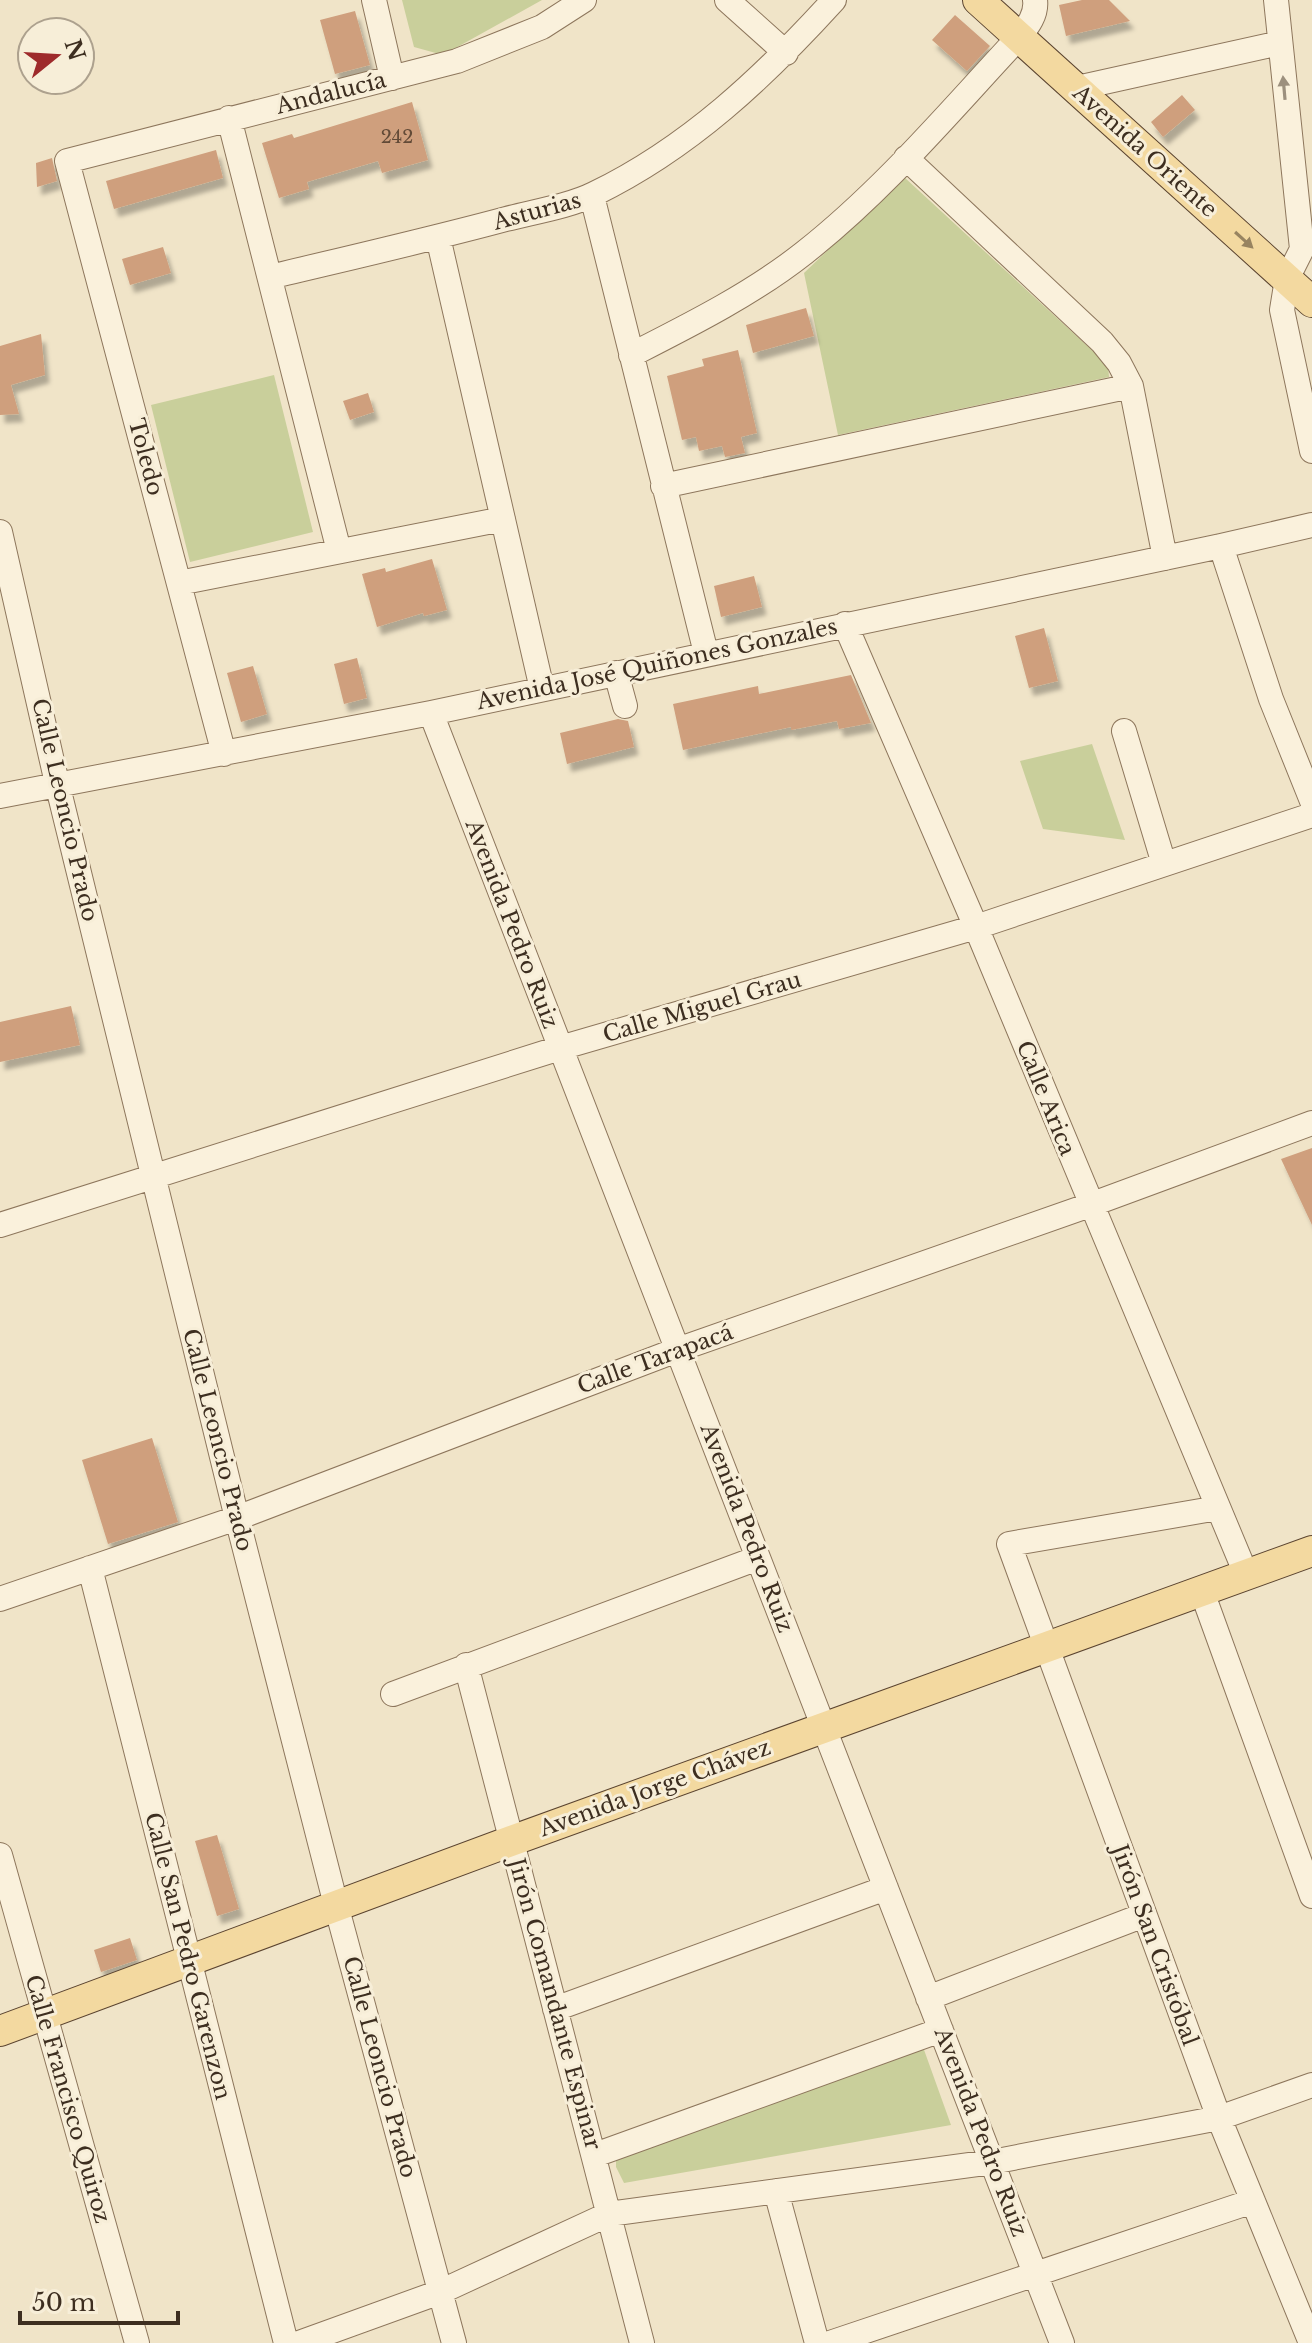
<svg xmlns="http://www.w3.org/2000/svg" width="1312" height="2343" font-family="'Libre Baskerville',serif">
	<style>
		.green { fill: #c9cf9b }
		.building { fill: #cf9f7d; filter: url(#shadow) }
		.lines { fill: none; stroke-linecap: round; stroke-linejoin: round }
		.minor-casing { stroke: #8d765c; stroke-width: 26 }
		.major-casing { stroke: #5b4430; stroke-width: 32 }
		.minor { stroke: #faf1dc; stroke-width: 24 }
		.major { stroke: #f3d9a0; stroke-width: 30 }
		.oneway { fill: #9c907e }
		.oneway2 { fill: #988460 }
		.labels { text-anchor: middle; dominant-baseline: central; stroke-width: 6; stroke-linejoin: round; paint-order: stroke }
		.number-label { font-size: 18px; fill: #624a37 }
		.street-label { font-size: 22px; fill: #3d2e20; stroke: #f7eed8 }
	</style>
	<defs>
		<filter id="shadow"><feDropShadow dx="4.5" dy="8" stdDeviation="2" flood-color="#0004"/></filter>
	</defs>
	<rect width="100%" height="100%" fill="#f0e4c8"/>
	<path class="green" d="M402 0H542L443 55 414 47Z
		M904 177 1108 365 1109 377 838 435 804 273Z
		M274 375 313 532 190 562 151 405Z
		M1092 744 1125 840 1043 829 1020 761Z
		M923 2047 951 2125 624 2183 616 2167V2158Z"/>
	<path class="building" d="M1082 0H1109L1130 21 1066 36 1059 5Z
		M355 11 370 65 335 74 320 20Z
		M955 15 990 46 967 71 932 40Z
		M1182 95 1195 110 1163 137 1151 122Z
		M412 102 428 160 382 173 378 161 307 182 309 189 279 198 262 143 292 134 294 138Z
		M216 150 223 178 114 209 106 181Z
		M52 158 57 181 37 187 36 163Z
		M163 247 171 273 130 285 122 259Z
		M806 308 814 336 753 353 746 325Z
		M41 334 45 375 11 385 19 414 0 415V346Z
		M738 350 757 433 741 437 745 453 725 457 722 446 699 451 696 437 682 440 667 376 704 366 702 359Z
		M368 393 374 412 350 420 343 401Z
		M432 559 447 610 424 616 423 613 377 627 362 574 385 568 386 572Z
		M754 576 762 607 721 617 714 586Z
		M1044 628 1058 681 1029 688 1015 636Z
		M357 658 367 698 344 704 334 664Z
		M253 666 267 714 241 722 227 673Z
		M851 675 871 723 839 729 837 721 791 730V727L683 750 673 704 758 686 759 694Z
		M618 719 628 721 634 747 567 764 560 733Z
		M71 1006 80 1045 0 1062V1022Z
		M1312 1148V1225L1281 1159Z
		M152 1438 178 1522 108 1544 82 1460Z
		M217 1835 239 1909 217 1916 195 1841Z
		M130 1938 137 1960 101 1972 94 1950Z"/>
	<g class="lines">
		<g class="minor-casing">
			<path id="minor" d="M374 0 392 78
				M727 0 786 53
				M1276 0 1302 249 1287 279 1282 310 1312 451
				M1077 88 1280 43
				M229 118 339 551
				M906 158 1102 342 1119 363 1131 386 1165 558
				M592 196 706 653
				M438 237 542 689
				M270 277C349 258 428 240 506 219 533 212 570 206 594 194 689 148 764 77 834 0
				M631 355C690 325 752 294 804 253 884 190 950 111 1019 37 1028 26 1037 14 1035 0
				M663 486 1131 386
				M0 532 57 783 237 1518 336 1905 454 2343
				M1221 546 1271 699 1312 801
				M179 583 503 519
				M845 624 976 927 1246 1574
				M616 673 625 706
				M431 713 1062 2343
				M1124 731 1164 864
				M224 754 67 161 457 61 542 27 584 0
				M0 796 431 713 1221 546 1312 525
				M0 1225 560 1048 976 927 1312 815
				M1218 1508 1009 1544 1219 2118 1311 2343
				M90 1568 286 2343
				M1201 1589 1312 1896
				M0 1599 237 1518 677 1350 1090 1205 1312 1123
				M466 1665 642 2343
				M393 1694 758 1558
				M0 1855 137 2343
				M928 1998 1144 1915
				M555 2009 886 1888
				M595 2155 941 2030
				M776 2191 817 2343
				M299 2343 440 2292 609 2214 992 2162 1219 2118 1312 2085
				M830 2343 1253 2201"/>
		</g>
		<g class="major-casing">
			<path id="major" d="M978 0 1312 302
				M0 2031 511 1841 1312 1551"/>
		</g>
		<use href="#minor" class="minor"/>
		<use href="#major" class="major"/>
	</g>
	<defs><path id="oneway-solid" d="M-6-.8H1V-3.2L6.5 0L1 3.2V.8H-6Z" transform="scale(2)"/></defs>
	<use class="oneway" href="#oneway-solid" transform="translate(1284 88) rotate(-95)"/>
	<use class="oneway2" href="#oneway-solid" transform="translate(1244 240) rotate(42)"/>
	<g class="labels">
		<g class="number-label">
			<text x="397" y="137">242</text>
		</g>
		<g class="street-label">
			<text transform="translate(331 93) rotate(-14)">Andalucía</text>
			<text transform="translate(1145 151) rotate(42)">Avenida Oriente</text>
			<text transform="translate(537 211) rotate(-15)">Asturias</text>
			<text transform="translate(146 457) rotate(75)">Toledo</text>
			<text transform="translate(657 664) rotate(-12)">Avenida José Quiñones Gonzales</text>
			<text transform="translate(65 810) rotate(77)">Calle Leoncio Prado</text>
			<text transform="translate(512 924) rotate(69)">Avenida Pedro Ruiz</text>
			<text transform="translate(702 1007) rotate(-16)">Calle Miguel Grau</text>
			<text transform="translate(1046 1098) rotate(68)">Calle Arica</text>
			<text transform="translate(655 1359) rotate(-20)">Calle Tarapacá</text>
			<text transform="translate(218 1440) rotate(76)">Calle Leoncio Prado</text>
			<text transform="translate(747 1528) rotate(69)">Avenida Pedro Ruiz</text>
			<text transform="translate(655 1788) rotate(-20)">Avenida Jorge Chávez</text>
			<text transform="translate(1155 1945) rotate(70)">Jirón San Cristóbal</text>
			<text transform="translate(188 1956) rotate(76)">Calle San Pedro Garenzon</text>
			<text transform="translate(555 2004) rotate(75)">Jirón Comandante Espinar</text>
			<text transform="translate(380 2067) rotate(75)">Calle Leoncio Prado</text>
			<text transform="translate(68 2099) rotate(74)">Calle Francisco Quiroz</text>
			<text transform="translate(981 2132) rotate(69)">Avenida Pedro Ruiz</text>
		</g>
	</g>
	<g transform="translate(56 56) rotate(72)"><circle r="38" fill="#f7eed8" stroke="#ada18e" stroke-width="2"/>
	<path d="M0-6L14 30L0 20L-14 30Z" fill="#9e2a2b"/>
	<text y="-12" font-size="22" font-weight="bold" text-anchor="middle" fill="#3d2e20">N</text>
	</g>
	<path d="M20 2311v12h158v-12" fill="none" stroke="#3d2e20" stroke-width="4"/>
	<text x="32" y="2311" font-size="24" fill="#3d2e20" stroke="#f7eed8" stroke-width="6" paint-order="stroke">50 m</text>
</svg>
